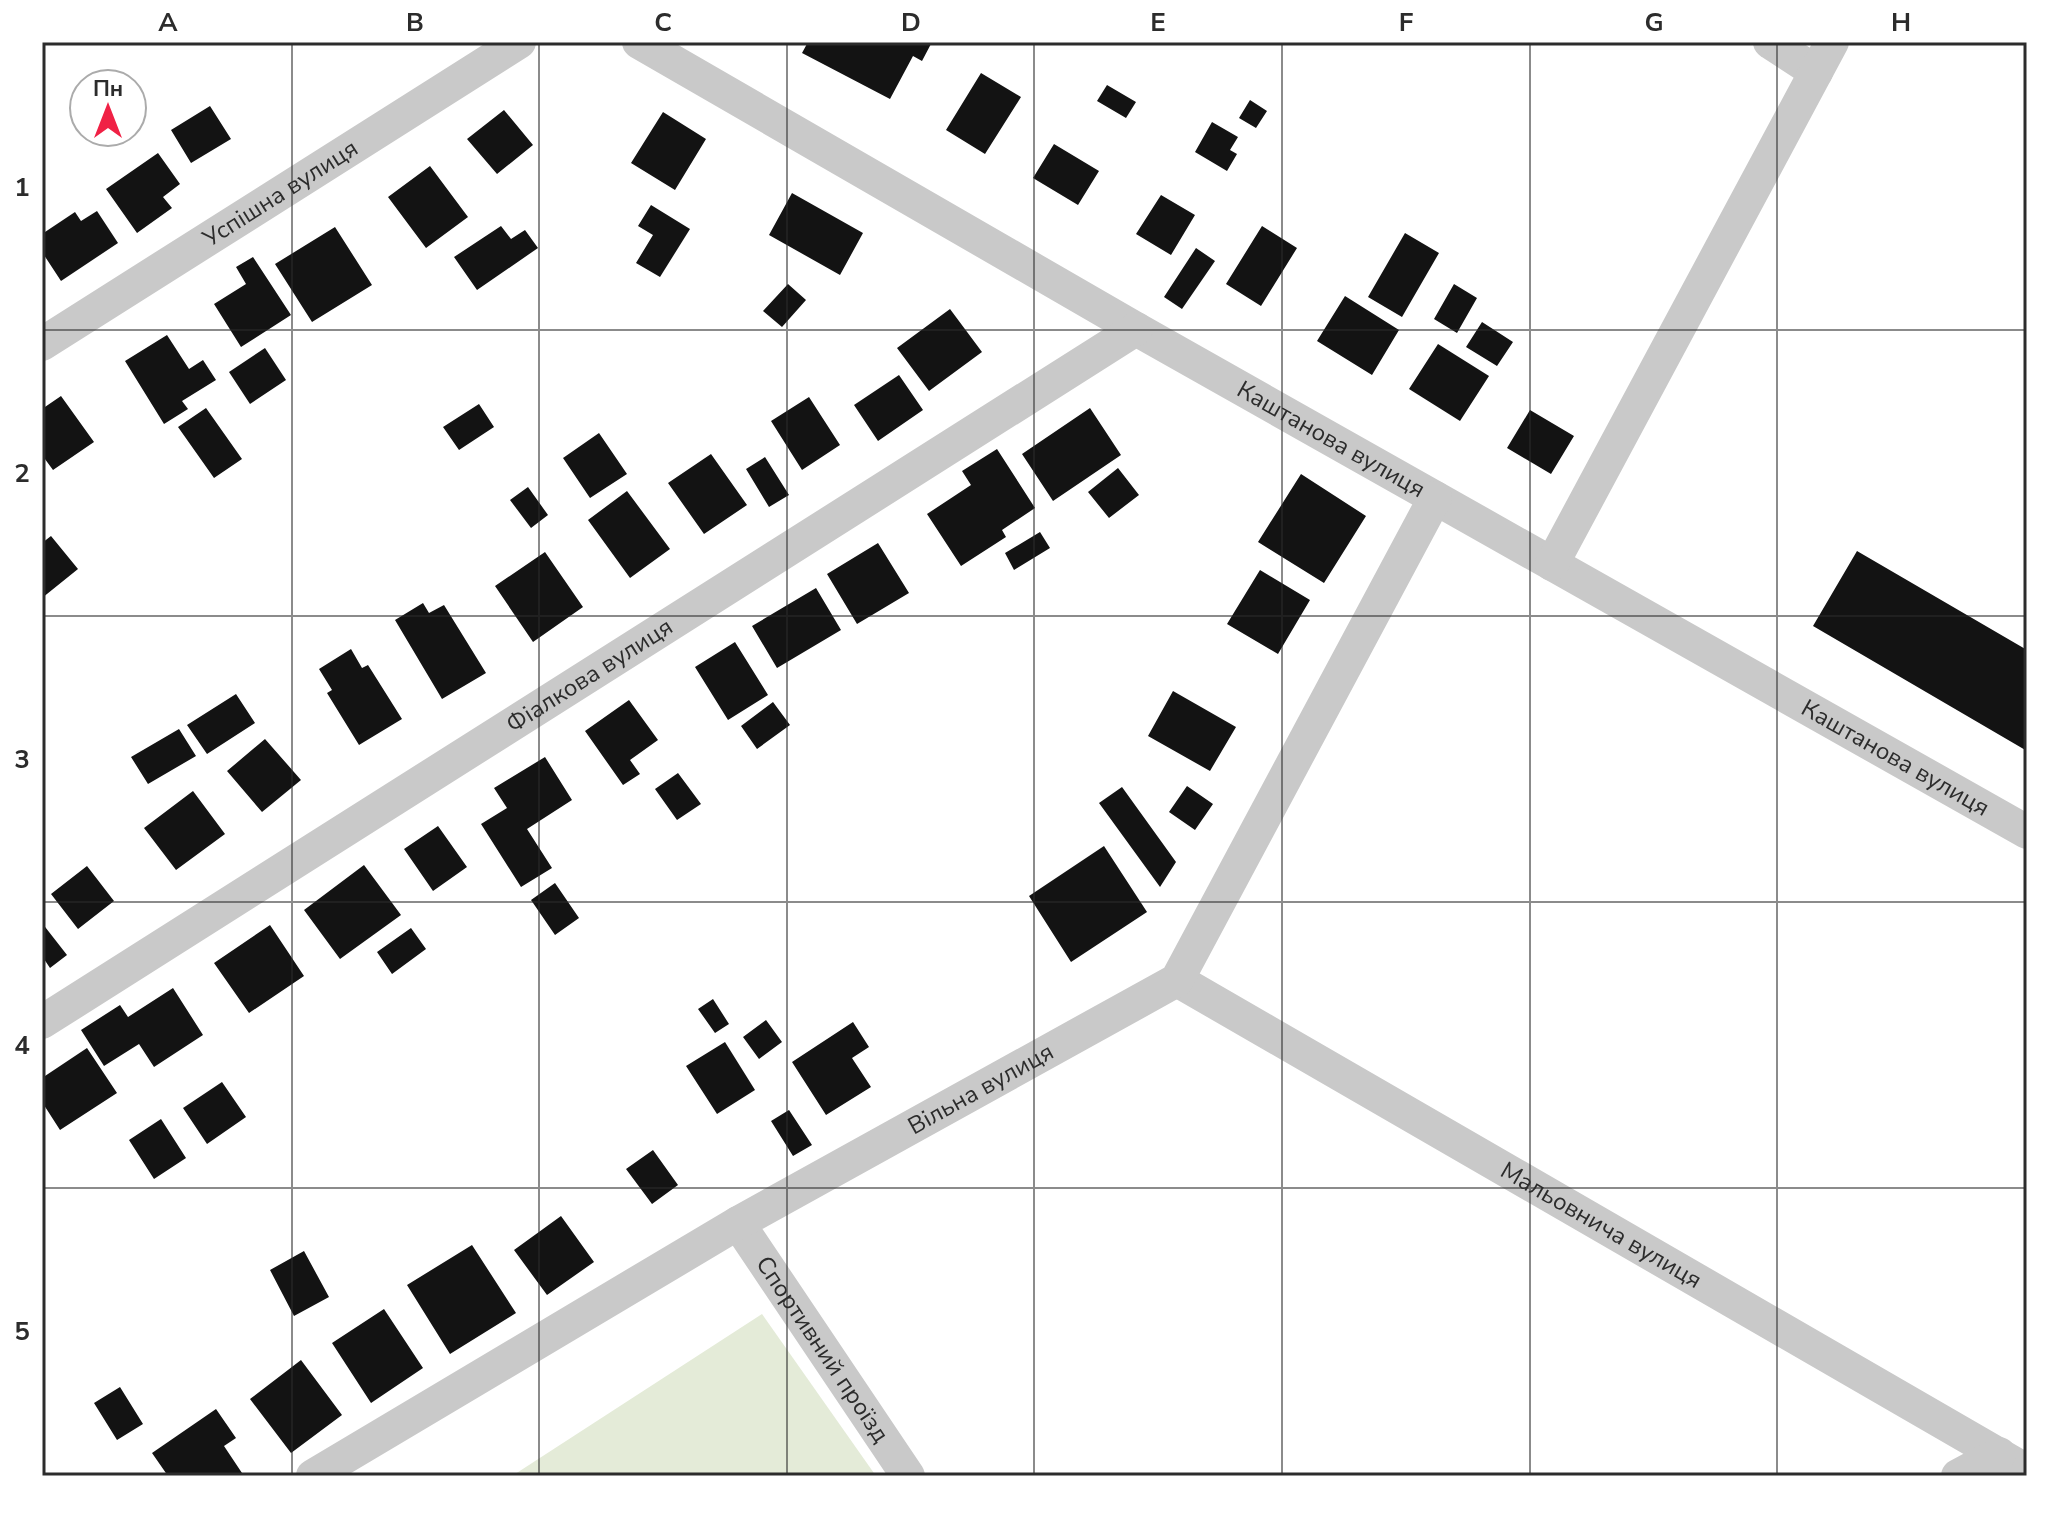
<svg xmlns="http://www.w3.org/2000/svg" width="2069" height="1518" font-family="'Nunito Sans',sans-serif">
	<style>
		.green { fill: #e4ebd8 }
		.building { fill: #131313 }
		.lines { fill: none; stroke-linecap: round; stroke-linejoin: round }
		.street { stroke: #c9c9c9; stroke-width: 34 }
		.grid { fill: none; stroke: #2c2c2c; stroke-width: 2; stroke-opacity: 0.55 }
		.labels { text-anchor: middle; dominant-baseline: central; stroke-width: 8; stroke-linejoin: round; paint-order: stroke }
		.street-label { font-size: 24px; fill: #2c2c2c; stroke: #fff }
		.neatline { fill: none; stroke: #2c2c2c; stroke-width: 3 }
		.grid-label { font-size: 26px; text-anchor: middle; font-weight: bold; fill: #2c2c2c }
	</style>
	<rect width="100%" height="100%" fill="#fff"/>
	<path class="green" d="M762 1314 876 1476H512Z"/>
	<path class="building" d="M808 42H932L922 61 913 56 890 99 802 53Z
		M981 73 1021 97 985 154 946 130Z
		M1107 85 1136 102 1126 118 1097 101Z
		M1250 100 1267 111 1256 128 1239 118Z
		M210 106 231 139 191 163 171 130Z
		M504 110 533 145 497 174 467 139Z
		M663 112 706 139 675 190 631 163Z
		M1212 122 1238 137 1230 150 1237 154 1227 171 1195 152Z
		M1054 144 1099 171 1078 205 1033 178Z
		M158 153 180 184 163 197 172 208 137 233 106 189Z
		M430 166 468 217 426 248 388 197Z
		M792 193 863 233 840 275 769 235Z
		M1161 195 1195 215 1171 255 1136 234Z
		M651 205 690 229 660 277 636 263 653 235 638 226Z
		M97 211 118 243 61 281 42 252V234L75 212 81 221Z
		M501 226 511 239 525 230 538 248 477 290 454 257Z
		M1262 226 1297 248 1261 306 1226 284Z
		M335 227 372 285 312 322 275 264Z
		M1405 233 1439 253 1402 317 1368 297Z
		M1196 248 1215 261 1182 309 1164 297Z
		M253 257 291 315 241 347 214 304 246 284 236 267Z
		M788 284 806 300 782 327 763 311Z
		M1454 284 1477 298 1457 333 1434 319Z
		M1345 296 1399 330 1372 375 1317 341Z
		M950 309 982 352 929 391 897 348Z
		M1482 322 1513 342 1497 366 1466 347Z
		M167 335 189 369 203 360 216 380 182 401 188 409 164 424 125 361Z
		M1438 344 1489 376 1460 421 1409 389Z
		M265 348 286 380 250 404 229 372Z
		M899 375 923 410 878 441 854 405Z
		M61 396 94 442 53 470 42 455V409Z
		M809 397 840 445 802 470 771 421Z
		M479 404 494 427 459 450 443 427Z
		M206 408 242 459 214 478 178 427Z
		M1090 408 1121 455 1053 501 1022 454Z
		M1530 410 1574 436 1551 474 1507 448Z
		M599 433 627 474 590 498 563 458Z
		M997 449 1035 508 1002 530 1006 537 961 566 927 514 971 485 962 471Z
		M711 454 747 505 704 534 668 483Z
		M765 457 789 495 769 507 746 469Z
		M1118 468 1139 495 1109 518 1088 492Z
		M1301 474 1366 516 1324 583 1258 542Z
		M528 487 548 515 531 528 510 500Z
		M627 491 670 549 630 578 588 520Z
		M1040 532 1050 548 1014 570 1005 553Z
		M51 536 78 569 42 598V543Z
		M878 543 909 593 857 624 827 574Z
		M1857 551 2027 650V751L1813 626Z
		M545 552 583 607 533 642 495 586Z
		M1260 570 1310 600 1278 654 1227 624Z
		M816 588 841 630 777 668 752 626Z
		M423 603 429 613 444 605 486 673 442 699 395 620Z
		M735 642 768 695 728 720 695 667Z
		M351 649 362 668 368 665 402 719 359 745 327 693 332 690 319 669Z
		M1173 691 1236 727 1210 771 1148 736Z
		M236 694 255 723 207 754 187 725Z
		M629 700 658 740 630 760 640 774 623 785 585 731Z
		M773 702 790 725 757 749 741 726Z
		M179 729 196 756 148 784 131 757Z
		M265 739 301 780 262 812 227 771Z
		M545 757 572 800 527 829 552 868 521 887 481 824 507 808 494 788Z
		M678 773 701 804 677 820 655 789Z
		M1187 786 1213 804 1195 830 1169 812Z
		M1122 787 1176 862 1160 887 1099 803Z
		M193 791 225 834 176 870 144 828Z
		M438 826 467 867 433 891 404 849Z
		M1104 846 1147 912 1071 962 1029 896Z
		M364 865 401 915 340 959 304 910Z
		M87 866 114 901 78 929 51 894Z
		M555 883 579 918 555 935 531 900Z
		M42 923 67 955 50 968 42 956Z
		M270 925 304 976 249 1013 214 963Z
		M411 928 426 949 392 974 377 952Z
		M173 988 203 1035 154 1067 139 1044 104 1066 81 1030 120 1005 128 1017Z
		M713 999 729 1024 715 1033 698 1009Z
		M766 1020 782 1042 759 1059 743 1037Z
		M853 1022 869 1047 852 1058 871 1087 826 1115 792 1062Z
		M725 1042 755 1090 717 1114 686 1066Z
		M87 1048 117 1093 60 1130 42 1102V1078Z
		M222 1082 246 1117 207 1144 183 1108Z
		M789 1110 812 1145 793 1156 771 1121Z
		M161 1119 186 1158 154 1179 129 1140Z
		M653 1150 678 1185 652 1204 626 1169Z
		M561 1216 594 1262 547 1295 514 1250Z
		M472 1245 516 1313 450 1354 407 1285Z
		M304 1251 329 1297 294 1316 270 1270Z
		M384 1309 423 1368 371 1403 332 1343Z
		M301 1360 342 1415 291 1453 250 1399Z
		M120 1387 143 1424 117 1440 94 1403Z
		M216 1409 236 1438 224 1446 244 1476H168L152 1453Z"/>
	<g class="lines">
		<g class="street">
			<path id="s1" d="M639 42 1136 329 2027 832"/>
			<path d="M1770 42 1816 72"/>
			<path id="s2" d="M42 344 519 42"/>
			<path d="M1552 564 1832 42"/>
			<path id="s3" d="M1177 980 2027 1471"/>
			<path id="s4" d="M42 1022 1136 329"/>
			<path id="s5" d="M738 1223 908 1476"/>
			<path id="s6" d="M313 1476 738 1223 1177 980 1435 498"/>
			<path d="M1958 1476 1999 1454"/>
		</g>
	</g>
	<path class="grid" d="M292 42V1476M539 42V1476M787 42V1476M1034 42V1476M1282 42V1476M1530 42V1476M1777 42V1476M42 330H2027M42 616H2027M42 902H2027M42 1188H2027"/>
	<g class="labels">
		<g class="street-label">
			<text stroke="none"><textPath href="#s2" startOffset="282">Успішна вулиця</textPath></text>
			<text stroke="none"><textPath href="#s1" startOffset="798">Каштанова вулиця</textPath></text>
			<text stroke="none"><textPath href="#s4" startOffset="648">Фіалкова вулиця</textPath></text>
			<text stroke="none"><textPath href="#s1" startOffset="1446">Каштанова вулиця</textPath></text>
			<text stroke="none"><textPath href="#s6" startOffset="772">Вільна вулиця</textPath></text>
			<text stroke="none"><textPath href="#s3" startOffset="490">Мальовнича вулиця</textPath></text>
			<text stroke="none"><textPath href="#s5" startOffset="152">Спортивний проїзд</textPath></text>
		</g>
	</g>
	<rect width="2069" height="1518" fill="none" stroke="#ffffff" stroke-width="88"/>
	<g transform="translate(108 108)"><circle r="38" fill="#ffffff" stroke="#ababab" stroke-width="2"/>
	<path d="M0-6L14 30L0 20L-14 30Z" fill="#f02145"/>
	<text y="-12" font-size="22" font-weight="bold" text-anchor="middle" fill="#2c2c2c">Пн</text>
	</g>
	<rect x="44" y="44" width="1981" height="1430" class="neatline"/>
	<g class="grid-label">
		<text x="168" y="31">A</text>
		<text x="415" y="31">B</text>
		<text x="663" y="31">C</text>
		<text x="911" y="31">D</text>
		<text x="1158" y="31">E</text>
		<text x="1406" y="31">F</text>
		<text x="1654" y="31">G</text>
		<text x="1901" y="31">H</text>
		<text x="22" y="196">1</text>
		<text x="22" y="482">2</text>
		<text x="22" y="768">3</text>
		<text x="22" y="1054">4</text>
		<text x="22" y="1340">5</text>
	</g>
</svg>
